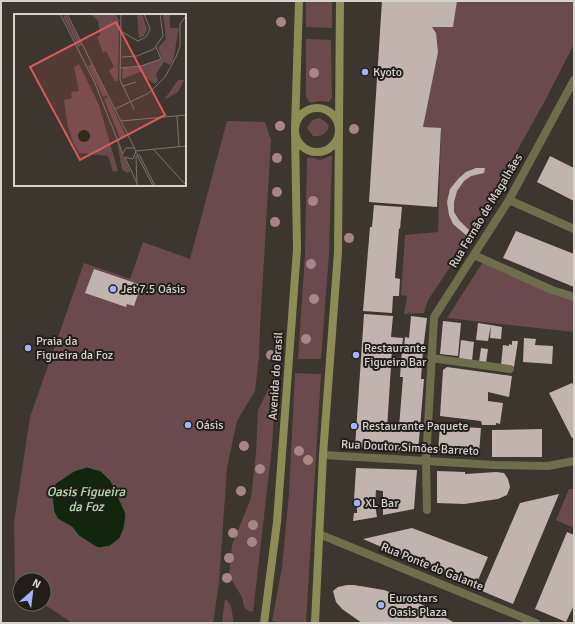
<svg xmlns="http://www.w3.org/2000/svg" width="575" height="624" font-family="Signika,sans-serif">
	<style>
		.green { fill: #6b4a4e }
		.water { fill: #12250d; stroke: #4d5947 }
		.building { fill: #c1b4af; fill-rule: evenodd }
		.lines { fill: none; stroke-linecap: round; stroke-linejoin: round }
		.street { stroke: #6e6e4d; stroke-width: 8 }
		.secondary { stroke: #8c8c56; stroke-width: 8 }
		.tree { fill: #a78685 }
		.poi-dot { fill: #a5b1fc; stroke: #211e1a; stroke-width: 1.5 }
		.labels { text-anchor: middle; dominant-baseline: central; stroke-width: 4; stroke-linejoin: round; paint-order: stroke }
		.poi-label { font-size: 12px; fill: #d6d2cd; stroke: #211e1a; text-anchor: start }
		.street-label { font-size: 12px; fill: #d6d2cd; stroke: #211e1a }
		.water-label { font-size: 13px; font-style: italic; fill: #b7e0ae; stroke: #211e1a }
		.inset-road { fill: none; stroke: #7a746e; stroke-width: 1 }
		.view { fill: #d65b5a; fill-opacity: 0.15; stroke: #d65b5a; stroke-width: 2 }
		.inset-edge { fill: none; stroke: #d6d2cd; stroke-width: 2 }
	</style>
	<rect width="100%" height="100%" fill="#3c362e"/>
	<path class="green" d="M306 1H332V28L306 27Z
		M457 1H574V44L548 95 467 242 428 300 424 313 404 314 407 296 401 295 405 235 438 232 441 129 423 127 436 33 432 27H453Z
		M306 39 331 40 332 98 329 102 319 101 310 103 306 97Z
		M320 118 327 123 329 126C327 134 321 137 313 136L307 128C310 121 313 119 320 118Z
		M227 121 265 122 271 140 260 327 259 357 255 391 237 421 227 468 219 583 213 623H72L44 604V580H20V588L15 584 14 523 30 417 84 263 130 279 143 242 190 259Z
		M329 156H332L329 254 321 359H298L305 254 307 158C316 156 318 164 329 156Z
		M483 262 574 299V332L447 318Z
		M295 373 321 374 306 623H282L272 621 282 568 289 493Z
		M276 374 272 447 253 612 249 611 244 607 242 597 229 576 232 545 251 498 256 454 258 410Z
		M569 489H574V528L556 520Z
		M225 599C232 603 233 615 233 623H222Z"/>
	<path class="water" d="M87 467 101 471 111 481 126 514 124 528 120 538 110 546 98 548 79 536 72 527 58 519 54 512 52 496 55 484 74 471Z"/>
	<path class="building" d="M382 1H457L453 27H432L436 33 438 52 423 127 441 128 437 207 369 202Z
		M550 156 574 168V201L537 182Z
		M476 168H485L484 173 471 176 464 181 457 191 454 202V212L459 220 471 232 467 236 453 224 449 215 447 202 450 189 459 178 466 172Z
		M374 205 402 207 400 229 399 228 395 278 400 279 399 296H393L392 313 363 311 370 227H372Z
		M516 231 574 254V287L503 258Z
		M94 269 141 285 134 306 127 304 126 307 85 293Z
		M364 314 393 316 391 337 403 338 402 348H404L405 337 409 338 411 316 427 318 423 350 421 379H424L418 452 355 447ZM392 350H402L400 377H403L399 427 392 426V429H387Z
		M443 321 461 323 458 356 440 354Z
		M478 323 491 325 488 341 476 340Z
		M491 325 502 327 501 339 490 338Z
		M524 338 536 339 535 345 553 346 552 364 523 362Z
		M461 340 474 342 472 361 459 359Z
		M512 341H518L514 367 501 365 503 345 509 346V344L512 345Z
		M481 348 488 349 486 363 479 362Z
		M447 367 512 376 509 397 488 392V401L503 403 500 424 496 423V425H482L481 421 440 416 443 370Z
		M572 383 574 386V437L572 438 549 393Z
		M440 426 481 428 479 454 438 451Z
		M542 429V457H492V430Z
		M356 468 417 470 414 509 383 515V491L376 490 375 504 377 517 353 521 354 513H357V500H354Z
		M437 471 465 472V474L496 472 504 473 508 479 510 487 507 495 498 499 464 504 437 503Z
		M559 494 513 604 482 591 520 503Z
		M412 528 488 557 475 587 363 539Z
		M567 532 574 535V605L566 622 535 609Z
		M347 585H354L384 590 417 602 455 623H362L342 609 336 602 333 591 338 587Z"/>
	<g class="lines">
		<path class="street" d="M509 200 574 229
			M474 255 552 290 574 297
			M431 358 510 369
			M323 455 495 465 548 466 574 461
			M427 510 426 461 434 317 509 200 574 80
			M319 534 536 623"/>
		<path class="secondary" d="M295 130a22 22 0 1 1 44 0a22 22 0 1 1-44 0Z
			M264 623 277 522 297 249 295 129 299 1
			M315 623 323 455 338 252 340 1"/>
	</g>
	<g class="tree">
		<circle cx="281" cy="22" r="5"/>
		<circle cx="314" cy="73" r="5"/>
		<circle cx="280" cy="126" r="5"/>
		<circle cx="354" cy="129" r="5"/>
		<circle cx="277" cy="158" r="5"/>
		<circle cx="277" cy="192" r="5"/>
		<circle cx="313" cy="201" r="5"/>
		<circle cx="275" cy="222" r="5"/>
		<circle cx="349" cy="238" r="5"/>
		<circle cx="311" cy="264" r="5"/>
		<circle cx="314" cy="299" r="5"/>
		<circle cx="306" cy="339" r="5"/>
		<circle cx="271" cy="355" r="5"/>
		<circle cx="244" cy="446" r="5"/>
		<circle cx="299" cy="451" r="5"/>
		<circle cx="308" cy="460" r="5"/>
		<circle cx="260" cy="469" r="5"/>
		<circle cx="241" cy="491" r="5"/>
		<circle cx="253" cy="525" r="5"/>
		<circle cx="233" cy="533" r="5"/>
		<circle cx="252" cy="542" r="5"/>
		<circle cx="229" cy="558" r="5"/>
		<circle cx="227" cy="578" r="5"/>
	</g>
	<g class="poi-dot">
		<circle cx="365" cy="72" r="4"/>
		<circle cx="113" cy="289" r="4"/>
		<circle cx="28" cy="348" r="4"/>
		<circle cx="356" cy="355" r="4"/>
		<circle cx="188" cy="425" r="4"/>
		<circle cx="354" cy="426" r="4"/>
		<circle cx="357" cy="503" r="4"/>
		<circle cx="381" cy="605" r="4"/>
	</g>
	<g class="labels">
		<g class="poi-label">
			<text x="373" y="72">Kyoto</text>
			<text x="121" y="289">Jet 7.5 Oásis</text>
			<text x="36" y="341">Praia da<tspan x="36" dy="14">Figueira da Foz</tspan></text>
			<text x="364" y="348">Restaurante<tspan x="364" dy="14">Figueira Bar</tspan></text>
			<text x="196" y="425">Oásis</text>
			<text x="362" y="426">Restaurante Paquete</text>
			<text x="365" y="503">XL Bar</text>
			<text x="389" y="598">Eurostars<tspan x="389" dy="14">Oasis Plaza</tspan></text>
		</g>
		<g class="street-label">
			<text transform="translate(486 211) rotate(-59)">Rua Fernão de Magalhães</text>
			<text transform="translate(276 376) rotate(-86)">Avenida do Brasil</text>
			<text transform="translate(410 448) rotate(3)">Rua Doutor Simões Barreto</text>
			<text transform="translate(432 567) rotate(22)">Rua Ponte do Galante</text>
		</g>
		<g class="water-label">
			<text x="86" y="492">Oasis Figueira<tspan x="86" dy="15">da Foz</tspan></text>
		</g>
	</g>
	<g transform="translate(14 14)">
		<rect width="172" height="172" fill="#3c362e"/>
		<path d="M77 0H102L105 7 104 66 101 68 95 56 100 53 92 37 89 39 83 23 86 21 84 7ZM123 0H128L133 15 130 22 125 24ZM149 0H156V14H165L159 47 156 51 150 48 142 60 144 67 141 70 129 62V57L108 65 109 54 121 53 148 45 144 34 152 25ZM52 1 68 31 64 33 49 3ZM65 50 85 91 104 157 99 158 94 142 65 139 60 130 54 113 50 86 58 84 57 78 65 77 60 53ZM78 50 93 81 89 83 74 52ZM164 66H170L164 78 150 86ZM94 83 112 122 106 124 90 85ZM103 127 116 157 114 159 108 156Z" fill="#6b4a4e"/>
		<path d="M64 122a6 6 0 1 1 12 0a6 6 0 1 1-12 0Z" fill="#12250d"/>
		<path class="inset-road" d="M46 0 80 67 109 140M53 0 122 137 119 145 110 143M107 0 106 66 120 95M108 18 124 27 132 23 136 15 130 0M108 43 123 42 140 35 149 22 146 0M107 54 127 52 147 45 142 33M109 72 122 68M101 95 135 79 151 63 162 43 166 32V10L172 2M163 102 165 133M107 107 172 101M139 135 172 171M122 137 172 132M109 139 112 134H120M122 139 126 142 141 172M123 141 139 172M122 142 123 172M111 144 123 169"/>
		<path class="view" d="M102 8 151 101 66 146 16 53Z"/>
		<rect width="172" height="172" class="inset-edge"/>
	</g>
	<rect width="575" height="624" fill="none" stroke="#d6d2cd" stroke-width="4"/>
	<g transform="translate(32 592) rotate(28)"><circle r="19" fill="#211e1a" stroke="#696662"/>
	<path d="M0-3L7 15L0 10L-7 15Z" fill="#a5b1fc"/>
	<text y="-6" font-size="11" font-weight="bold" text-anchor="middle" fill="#d6d2cd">N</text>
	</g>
</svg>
